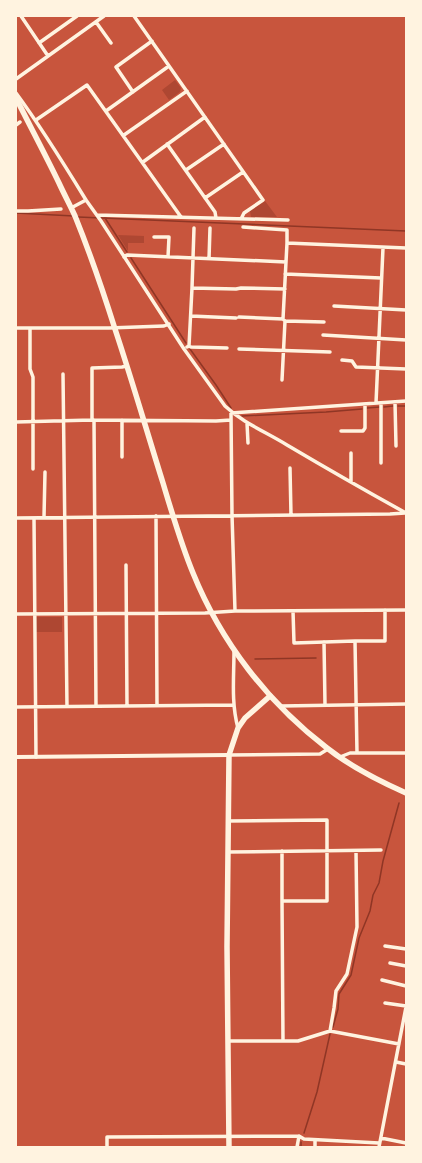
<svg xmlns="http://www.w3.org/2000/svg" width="422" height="1163" font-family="Karla,sans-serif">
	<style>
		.green { fill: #ae4732 }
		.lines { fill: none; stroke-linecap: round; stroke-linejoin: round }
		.stream { stroke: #8f3625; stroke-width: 1.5 }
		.minor { stroke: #fff3e0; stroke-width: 3.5 }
		.tertiary { stroke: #fff3e0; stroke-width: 4 }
		.primary { stroke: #fff3e0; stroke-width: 5.5 }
		.trunk { stroke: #fff3e0; stroke-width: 5.5 }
	</style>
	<rect width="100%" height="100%" fill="#c8553d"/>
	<path class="green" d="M175 80 181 88 180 92 169 100 162 90Z
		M265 201 277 217H251L250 211Z
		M118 235 144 236V243H128V251Z
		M36 617H62V632H36Z"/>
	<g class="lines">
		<path class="stream" d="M16 213 74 216
			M78 217 406 231
			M105 218 127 252
			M131 258 186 343
			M190 349 216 385 231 408
			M398 406H406
			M384 407 393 406
			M367 408 380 407
			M242 416 326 412 362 409
			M255 659 316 658
			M333 1027 338 1009 339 994 351 975 359 938 370 911 373 895 379 883 383 861 399 803
			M304 1133 317 1092 330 1034
			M301 1147V1142"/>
		<path class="minor" d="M21 16 48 56
			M134 16 263 200 244 213 241 219
			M96 22 111 43
			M39 43 77 16
			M16 79 104 16
			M133 92 116 67 152 41
			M16 93C42 128 64 164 86 200
			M106 111 169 66
			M36 120 87 85 181 217
			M16 125 20 122
			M124 135 187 91
			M167 144 215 212 216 218
			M143 162 205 117
			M186 170 224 144
			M205 198 243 172
			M71 208 86 200 101 221 184 349 225 406C243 423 266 432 287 445 326 468 366 491 406 513
			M16 211H28L61 209
			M97 215 288 220
			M243 227 287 230V243
			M154 237H169L168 257
			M124 257 127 255 286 262
			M209 259 210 228
			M285 274 381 278
			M192 288 194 228
			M334 306 406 310
			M191 316 236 318
			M239 317 283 319
			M285 321 324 322
			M16 328H109L164 326 169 324
			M30 328V369L33 377V469
			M323 335 406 340
			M189 346 192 288 236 289 241 288 285 289
			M187 347 189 346 191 347 227 348
			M239 349 330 352
			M342 360 352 361 356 367 406 369
			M63 374 67 707
			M282 380 285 321 283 319 287 243 406 248
			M395 402 396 446
			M376 403 383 248
			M92 420V368L122 367 127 366
			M94 420 96 706
			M16 422 92 420 216 421 231 420
			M247 423 248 443
			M341 431H363L365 428V404
			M122 457V420
			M381 463V403
			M290 468 291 515
			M351 482V453
			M156 516 157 706
			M44 517 45 472
			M16 518 390 514 405 513
			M34 518 36 757
			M126 565 127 706
			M235 611 232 515 231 413 406 401
			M293 611 294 643 355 641
			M16 614 205 613 235 611 406 610
			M324 642 325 705
			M234 651C234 676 231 703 238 728
			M281 706 406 704
			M16 707 234 705
			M357 753 355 641H385V610
			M229 755 320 754 328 749
			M340 757 350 753H406
			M228 821 327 820V901H282V851
			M228 852 381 850
			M282 901 283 1041
			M385 946 406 949
			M390 963 406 966
			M382 980 406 986
			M385 1003 406 1006
			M330 1031 334 1008 336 991 347 974 357 927 356 851
			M228 1041H298L330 1031 399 1044
			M396 1062 406 1064
			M381 1138 406 1143
			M107 1147V1137L299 1136 304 1139 379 1143
			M297 1147 299 1136
			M315 1147V1140
			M379 1147 406 1007"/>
		<path class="tertiary" d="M16 757 229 755"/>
		<path class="primary" d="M229 1147 227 947 229 755 238 728 245 718 270 696"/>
		<path class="trunk" d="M16 98C30 126 45 154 59 183 64 194 70 205 75 216 90 253 103 291 115 329 132 380 147 432 163 483 172 513 181 544 193 573 221 642 268 703 327 748 351 767 379 781 406 793"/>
	</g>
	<rect width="422" height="1163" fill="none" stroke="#fff3e0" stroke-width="34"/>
</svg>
